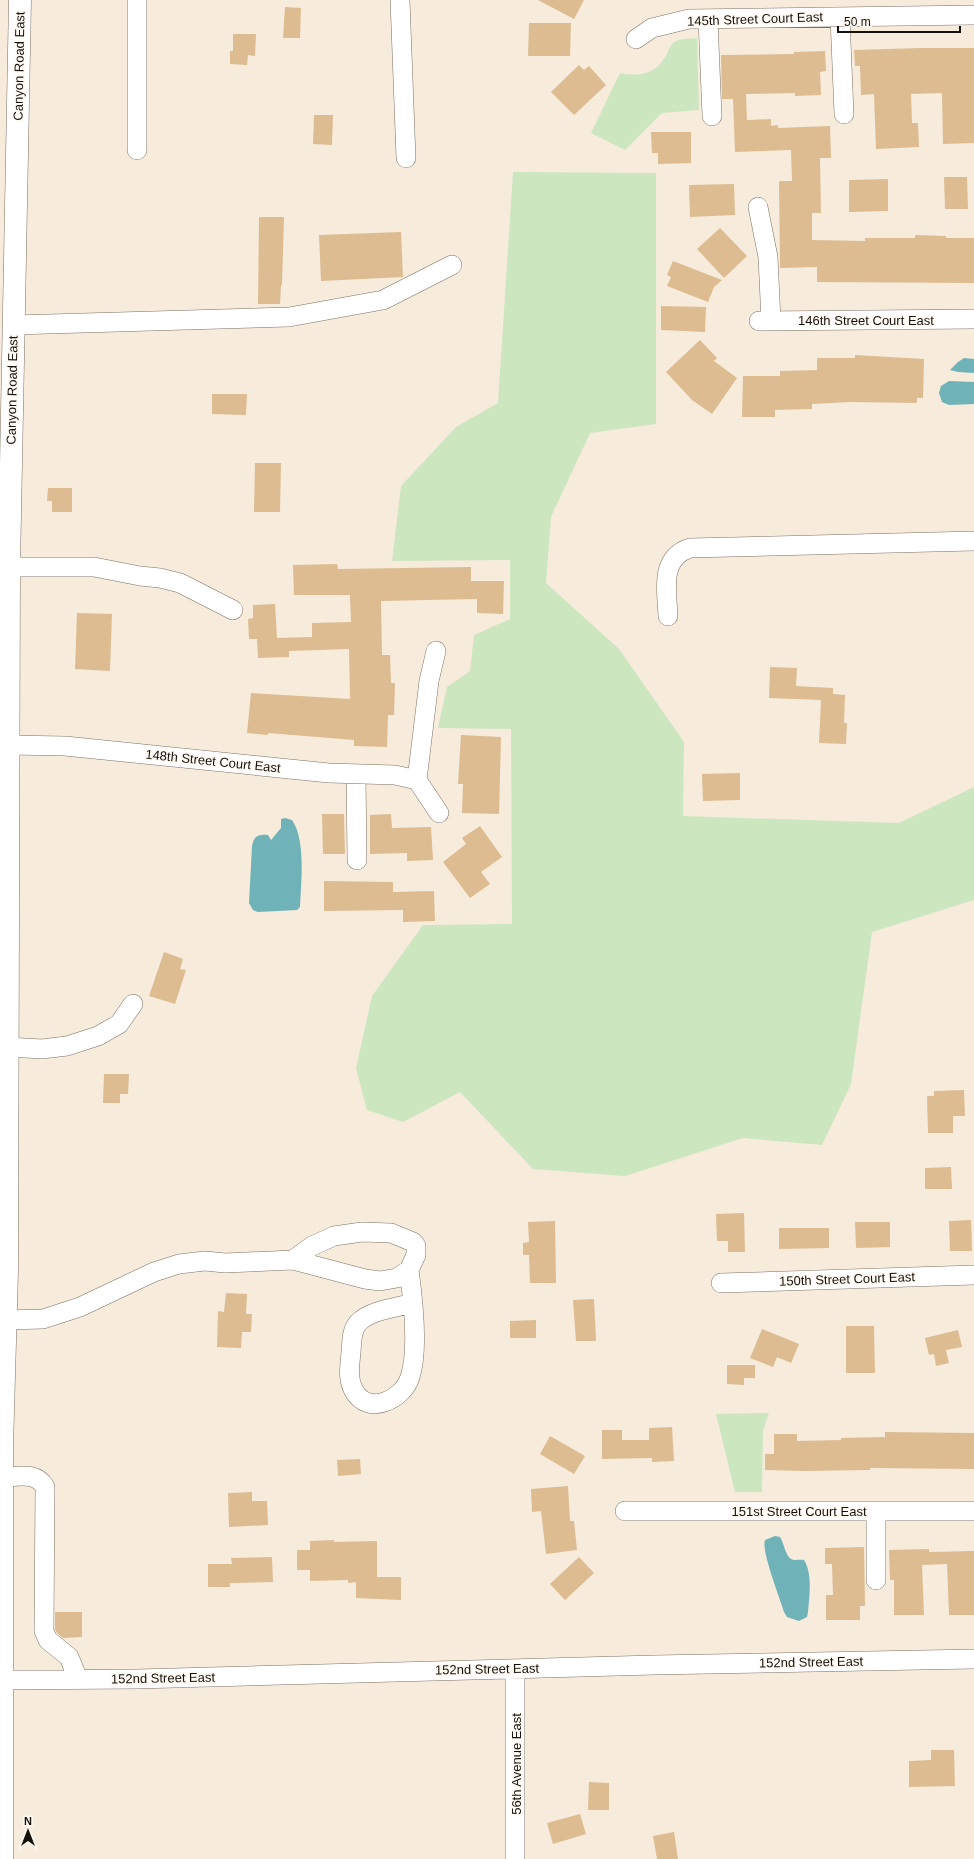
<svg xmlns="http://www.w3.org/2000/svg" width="974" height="1859" font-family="Helvetica,sans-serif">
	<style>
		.green { fill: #cce6bf }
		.water { fill: #6fb2b8 }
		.building { fill: #dcbc90 }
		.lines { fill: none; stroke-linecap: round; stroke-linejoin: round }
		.minor-casing { stroke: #7b7164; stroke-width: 20 }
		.major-casing { stroke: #7b7164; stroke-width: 23 }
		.minor { stroke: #fff; stroke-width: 19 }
		.major { stroke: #fff; stroke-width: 22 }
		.labels { text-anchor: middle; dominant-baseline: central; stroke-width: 3.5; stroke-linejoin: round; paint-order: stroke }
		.street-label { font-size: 13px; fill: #15110c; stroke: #fefaf3 }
	</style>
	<rect width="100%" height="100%" fill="#f7ebdc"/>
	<path class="green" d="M697 38 699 110 662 113 625 150 591 133 620 73C641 77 656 74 667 54 669 49 671 43 676 41 682 38 691 39 697 38Z
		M513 172 656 173V424L590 433 551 517 546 583 619 649 684 742 683 816 899 823 974 787V900L872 932 851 1084 822 1145 743 1138 625 1176 533 1169 460 1092 403 1122 367 1110 356 1068 372 996 423 925 512 924 511 729 438 728 447 687 470 671 474 635 510 619V560L392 561 401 486 456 427 498 403Z
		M769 1413 763 1431 762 1492H735L716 1414Z"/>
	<path class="water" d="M964 358 974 359V373L958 372 950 370 958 362Z
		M949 381 974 382V404L949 405 942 402 939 393 941 386Z
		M285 818 292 820C306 840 301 882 300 907L297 910 258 912 253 910 249 903 252 846C254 837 257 834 268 835L271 840 281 828V819Z
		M775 1536 780 1537C784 1543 785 1555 791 1559 795 1561 800 1559 804 1560 813 1574 809 1597 808 1612L807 1617 799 1621 787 1617 784 1612C780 1598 761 1551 765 1540Z"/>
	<path class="building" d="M538 0H584L574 19Z
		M285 7 301 8 300 38H283Z
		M529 23H571L570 56H528Z
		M233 34H256L255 56 248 55 247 65 230 64V51H233Z
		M921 48H974V143L943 144 942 93 911 94 912 123H918L919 147 876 149 874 94 861 95 860 66H855L854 50Z
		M825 51 826 71 820 72 821 95 795 96V93L746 94 747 120 771 119V126L778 125V128L830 126 831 158H820L821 213H812V240L865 241V238H915V235L946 236V238H974V283L817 282V267L780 268 779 181H792L791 150 735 152 733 99H722L721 55 794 54V52Z
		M579 65 584 70 589 66 606 85 574 115 551 92Z
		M314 115H333L332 145 313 144Z
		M651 132H691V163L658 164V153H652Z
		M944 177H967L968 209H945Z
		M888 179V211L849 212V180Z
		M734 184 735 215 690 217 689 185Z
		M259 217H284L282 285H281L280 304H258Z
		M720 228 747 256 724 278 697 249Z
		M401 232 403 277 321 281 319 235Z
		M673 261 722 280 714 287 708 302 667 286 671 277 667 275Z
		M661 306 706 307 705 332 661 330Z
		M700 340 717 358 714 361 737 378 712 414 692 400 666 372Z
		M855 355 924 359 923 398H917V403L850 402 812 404V409L775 410V417H742L743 376H780V371L817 370V358H855Z
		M212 394H247L246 415 212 414Z
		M255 463H281L280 512H254Z
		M48 488H72V512H52V501H47Z
		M337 564 338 569 471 567V581H504L503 614 477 613V599L381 601 382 655H390L391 683H395L394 715H388L387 747 354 746V740L268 733V735L247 733 251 693 350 699 349 649 289 651V657L258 658 257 639H249L248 619 253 618V605L275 604 277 638 312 637V623L351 622 350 595H294L293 565Z
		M77 613 112 614 110 671 75 669Z
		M770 667 797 668 796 686 833 688V694L845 695 844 723H847L846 744 819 743 821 700 769 698Z
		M461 735 501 737 499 814 462 813 463 784H458Z
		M740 773V800L703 801 702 774Z
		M322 814H344L345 854H323Z
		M391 814 392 828 431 827 433 860 407 861V853L370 854V815Z
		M480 826 502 857 481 872 490 884 470 898 443 862 466 844 462 838Z
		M324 881 393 882V892L434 891 435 921 403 922V910L324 911Z
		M164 952 183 959 180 969 186 970 175 1004 149 996Z
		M104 1074H129L128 1094H120V1103H103Z
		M964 1090 965 1116H953V1133H928L927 1096H934V1091Z
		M951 1167 952 1189H925V1168Z
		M744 1213 745 1252H728V1241H717L716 1214Z
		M971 1220 972 1251H950L949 1221Z
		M555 1221 556 1283H530L529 1255H523V1243L529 1242 528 1222Z
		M855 1222H890V1247L856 1248Z
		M779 1228H829V1248L779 1249Z
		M226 1293 247 1294 246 1314H252L251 1332H242L241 1348 217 1347 218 1311 224 1312Z
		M594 1299 596 1341H576L573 1300Z
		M536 1320V1338H510V1321Z
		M846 1326H874L875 1373H846Z
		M762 1329 799 1344 791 1363 777 1357 773 1367 750 1358Z
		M958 1330 962 1347 946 1350 949 1363 936 1366 934 1354 929 1355 925 1338Z
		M727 1365H755V1378H744V1385L727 1384Z
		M672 1427 674 1461 652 1462V1458L602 1459V1430H622V1440H649V1428Z
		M885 1432 974 1433V1469L870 1468V1470L803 1471 765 1470V1454H774V1434H797V1441L841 1440V1438L885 1437Z
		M550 1436 585 1456 574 1474 540 1454Z
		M360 1459 361 1474 338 1476 337 1460Z
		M568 1486 570 1521H574L577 1550 546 1554 541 1511 532 1512 531 1489Z
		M252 1492V1501H267L268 1525 229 1527 228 1493Z
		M334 1540V1542L377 1541V1577H401V1600L356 1598V1582L348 1583V1580L310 1581V1570H297V1550H310V1541Z
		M864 1547 865 1606H860V1620H826V1595H833L832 1564H825V1548Z
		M929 1549V1552L974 1551V1615H949L947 1564 922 1565 924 1615H894V1580H890L889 1550Z
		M272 1557 273 1582 230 1583V1587H208V1564H232L231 1558Z
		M579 1557 594 1573 565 1600 550 1584Z
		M55 1612H82V1637L63 1638 57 1633 55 1629Z
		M931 1750H954L955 1786 909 1787V1761L931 1760Z
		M589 1782 609 1783V1810H588Z
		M580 1814 586 1834 553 1844 547 1823Z
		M674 1832 678 1859H657L653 1836Z"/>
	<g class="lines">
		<g class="minor-casing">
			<path id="minor" d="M137 0V150
				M400 0 406 158
				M840 17 844 114
				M708 19 712 116
				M636 39 652 28 689 19 974 15
				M758 207 768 257 771 321
				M759 321 974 319
				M14 325 289 317 383 300 452 265
				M9 567H94L140 576 160 578 180 583 233 610
				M668 616C667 591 659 558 690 548L974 541
				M9 745 65 746 329 773 395 775 417 780
				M356 774 357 860
				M417 780 429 681 436 651
				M417 780 439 813
				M8 1047 42 1049 67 1046 98 1036 119 1024 133 1004
				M409 1270C413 1299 419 1350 410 1377 403 1400 368 1416 354 1391 347 1379 350 1365 351 1352 352 1342 351 1331 358 1323 370 1310 396 1308 413 1303
				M721 1283 974 1275
				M6 1320 43 1319 80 1307 154 1272 179 1264 205 1261 225 1263 293 1260 365 1279 380 1281 397 1278 409 1270 416 1255V1246L413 1242 391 1233 362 1232 334 1236 312 1246 293 1260
				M2 1477C18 1477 36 1471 45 1487L44 1631 48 1640 69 1657 78 1679
				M625 1511H974
				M876 1511V1580
				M515 1669V1859
				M0 1680 137 1679 654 1665 974 1659"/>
		</g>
		<g class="major-casing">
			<path id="major" d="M2 1859V1447L7 1271 9 567 20 0"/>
		</g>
		<use href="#minor" class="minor"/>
		<use href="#major" class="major"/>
	</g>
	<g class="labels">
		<g class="street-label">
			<text transform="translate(755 19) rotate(-2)">145th Street Court East</text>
			<text transform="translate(19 66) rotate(-89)">Canyon Road East</text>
			<text x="866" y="320">146th Street Court East</text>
			<text transform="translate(12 390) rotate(-89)">Canyon Road East</text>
			<text transform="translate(213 761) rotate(6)">148th Street Court East</text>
			<text transform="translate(847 1279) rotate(-2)">150th Street Court East</text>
			<text x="799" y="1511">151st Street Court East</text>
			<text transform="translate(811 1662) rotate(-1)">152nd Street East</text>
			<text transform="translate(487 1669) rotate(-1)">152nd Street East</text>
			<text transform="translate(163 1678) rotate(-1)">152nd Street East</text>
			<text transform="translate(516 1764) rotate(-90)">56th Avenue East</text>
		</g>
	</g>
	<g transform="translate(28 1831)" stroke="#fefaf3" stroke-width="3" paint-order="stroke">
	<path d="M0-3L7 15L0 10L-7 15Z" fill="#15110c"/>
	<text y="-6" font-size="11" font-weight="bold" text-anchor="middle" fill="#15110c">N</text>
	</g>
	<path d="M838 26v6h122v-6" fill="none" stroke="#15110c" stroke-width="2"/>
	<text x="844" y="26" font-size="12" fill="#15110c" stroke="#fefaf3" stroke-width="3" paint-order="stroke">50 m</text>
</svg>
